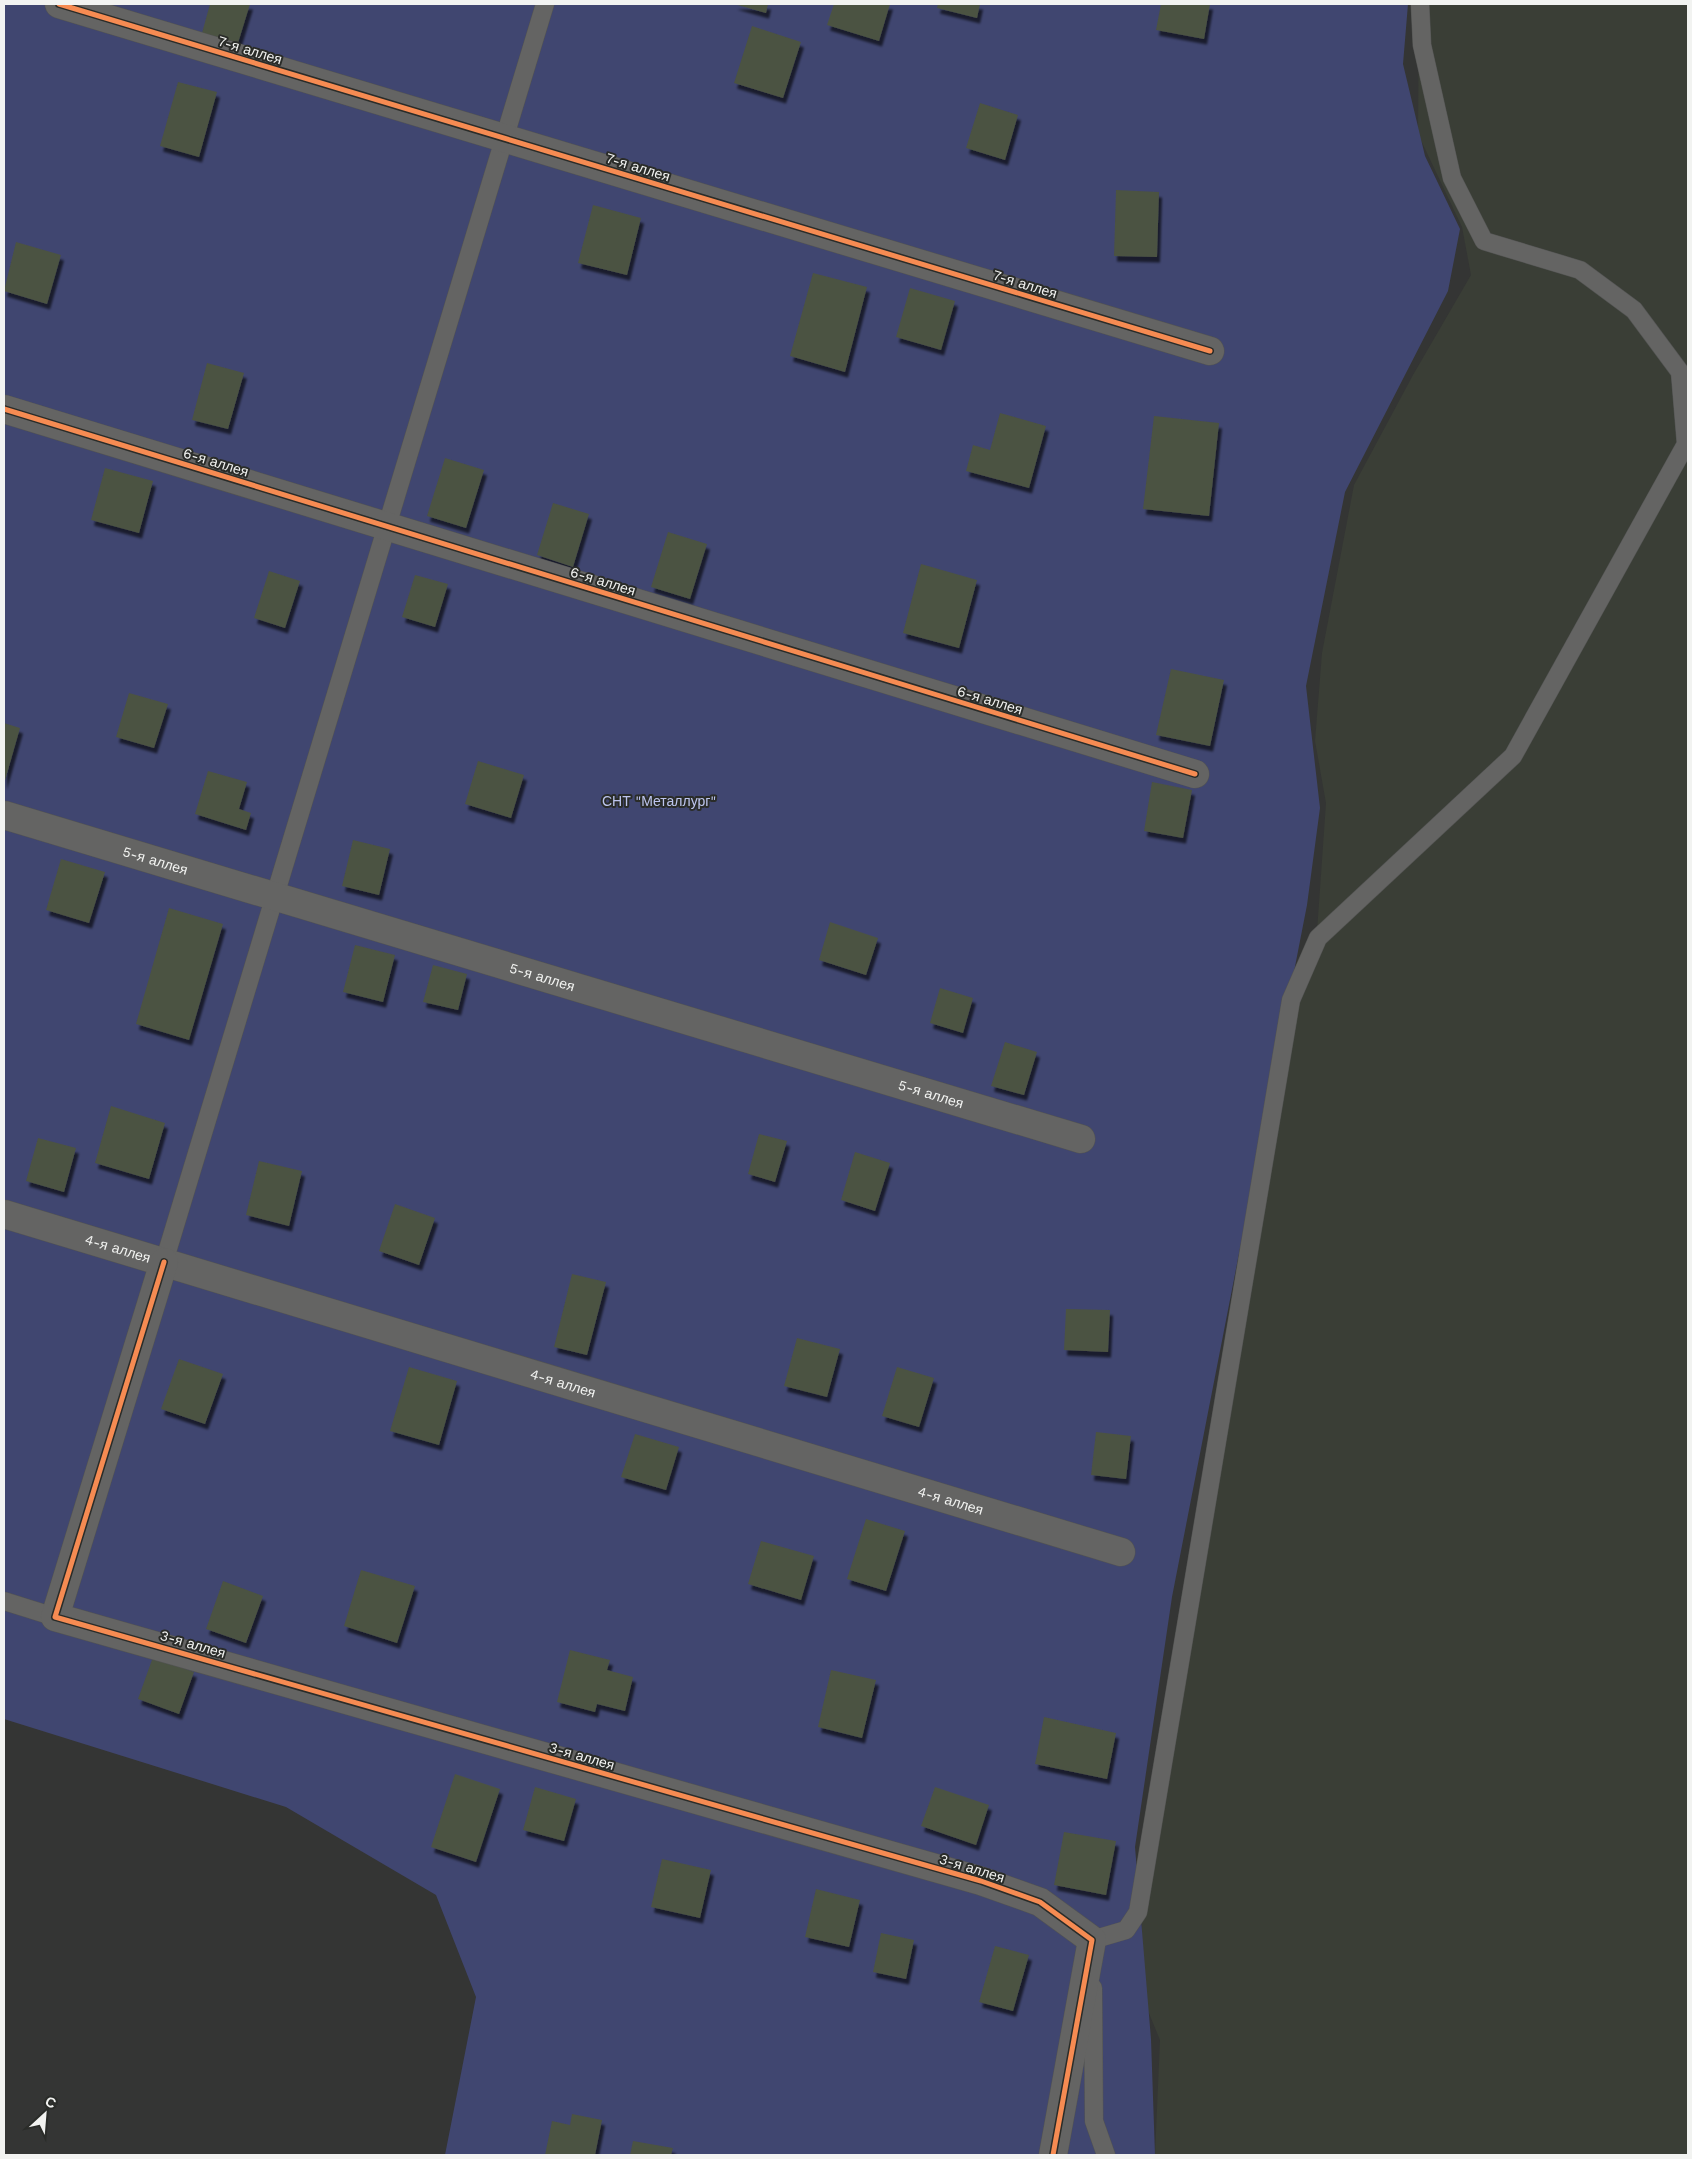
<svg xmlns="http://www.w3.org/2000/svg" width="1692" height="2159" font-family="'Work Sans',sans-serif">
	<style>
		.built { fill: #3a3e36 }
		.green { fill: #404670 }
		.building { fill: #4b5242; filter: url(#shadow) }
		.lines { fill: none; stroke-linecap: round; stroke-linejoin: round }
		.service-casing { stroke: #525352; stroke-width: 19 }
		.minor-casing { stroke: #525352; stroke-width: 29 }
		.service { stroke: #646463; stroke-width: 18 }
		.minor { stroke: #646463; stroke-width: 28 }
		.cycleway-casing { stroke: #2a2c29; stroke-width: 8 }
		.cycleway { stroke: #f68b52; stroke-width: 5 }
		.labels { text-anchor: middle; dominant-baseline: central; stroke-width: 4; stroke-linejoin: round; paint-order: stroke }
		.street-label { font-size: 14px; fill: #f2f3f1; stroke: #2a2c29 }
		.park-label { font-size: 14px; fill: #bdc5ee; stroke: #2a2c29 }
	</style>
	<defs>
		<filter id="shadow"><feDropShadow dx="3" dy="5.5" stdDeviation="1" flood-color="#0009"/></filter>
	</defs>
	<rect width="100%" height="100%" fill="#343534"/>
	<path class="built" d="M1419 4H1688V2155H1155L1160 2040 1137 1984 1152 1799 1227 1391 1269 1048 1316 946 1326 803 1315 741 1322 653 1354 485 1413 375 1471 275 1462 227 1418 134Z"/>
	<path class="green" d="M4 4H1408L1403 64 1425 156 1460 229 1448 291 1345 492 1306 686 1320 808 1307 905 1172 1597 1135 1847 1151 2039 1155 2155H445L476 1997 436 1895 286 1807 4 1719Z"/>
	<path class="building" d="M210 4H250L238 43 202 33Z
		M734 4H768L766 13Z
		M834 4H890L879 41 827 25Z
		M938 4H980L977 18 937 8Z
		M1161 4H1210L1204 39 1156 30Z
		M752 26 801 42 783 98 734 83Z
		M178 82 217 92 199 157 160 146Z
		M980 103 1018 115 1005 160 966 148Z
		M1116 190 1159 192 1157 257 1114 256Z
		M593 205 641 218 627 275 578 263Z
		M16 242 61 255 47 304 4 291Z
		M813 273 867 287 845 372 790 356Z
		M910 288 955 301 941 350 896 337Z
		M207 363 244 373 228 429 192 420Z
		M1000 413 1046 426 1029 488 966 471 973 445 990 450Z
		M1154 416 1219 423 1209 516 1143 509Z
		M445 458 484 470 466 528 427 516Z
		M105 468 153 481 139 533 91 520Z
		M553 503 589 514 573 567 537 555Z
		M668 532 707 544 690 599 651 587Z
		M921 564 977 580 959 648 903 633Z
		M269 571 300 581 285 628 254 618Z
		M415 575 448 584 435 627 402 617Z
		M1171 669 1224 680 1210 746 1156 735Z
		M129 693 168 704 154 748 116 737Z
		M4 723 20 728 4 784Z
		M478 761 524 775 511 818 465 804Z
		M208 771 247 782 239 809 251 813 246 830 195 814Z
		M1152 782 1192 790 1183 838 1144 831Z
		M353 840 390 849 379 895 342 886Z
		M61 859 105 872 89 923 46 910Z
		M169 908 223 924 189 1040 136 1024Z
		M830 922 878 938 866 975 819 960Z
		M355 945 395 955 383 1002 343 992Z
		M433 965 467 974 458 1010 423 1002Z
		M940 988 973 998 963 1033 930 1023Z
		M1005 1042 1037 1052 1024 1095 991 1086Z
		M111 1106 165 1123 149 1179 95 1163Z
		M759 1134 787 1141 775 1182 748 1174Z
		M38 1138 76 1148 64 1192 26 1181Z
		M855 1152 890 1163 875 1211 841 1200Z
		M259 1161 302 1171 289 1226 246 1215Z
		M395 1204 435 1218 419 1265 379 1251Z
		M572 1274 606 1282 587 1355 554 1347Z
		M1066 1309 1110 1310 1108 1352 1064 1350Z
		M797 1338 840 1349 827 1397 784 1386Z
		M179 1359 223 1374 205 1424 161 1409Z
		M409 1367 457 1381 439 1445 390 1431Z
		M897 1367 934 1378 919 1427 882 1416Z
		M1096 1432 1131 1436 1126 1479 1091 1475Z
		M635 1434 679 1447 666 1490 621 1477Z
		M866 1519 905 1531 886 1591 847 1579Z
		M761 1541 814 1556 801 1600 748 1584Z
		M361 1570 415 1586 397 1643 344 1626Z
		M223 1581 263 1596 246 1643 206 1629Z
		M570 1650 610 1660 607 1670 633 1677 625 1711 597 1704 595 1712 557 1702Z
		M153 1657 194 1672 179 1714 138 1699Z
		M831 1670 876 1680 862 1738 818 1727Z
		M1044 1717 1116 1733 1107 1779 1035 1764Z
		M455 1774 500 1789 476 1862 431 1847Z
		M535 1787 576 1799 564 1841 523 1830Z
		M935 1787 989 1805 976 1845 921 1826Z
		M1064 1832 1116 1841 1106 1895 1054 1885Z
		M662 1859 711 1870 700 1918 651 1907Z
		M816 1889 860 1900 849 1947 805 1937Z
		M881 1933 914 1940 906 1979 873 1972Z
		M995 1946 1029 1955 1013 2011 979 2002Z
		M572 2114 602 2120 595 2155H545L552 2121 570 2125Z
		M633 2141 673 2148 671 2155H630Z"/>
	<g class="lines">
		<g class="service-casing">
			<path id="service" d="M164 1262 545 4
				M4 1601 55 1617
				M1092 1949V1940L1126 1930 1138 1912 1291 1000 1318 938 1513 756 1686 444 1680 372 1634 310 1580 270 1484 241 1452 178 1422 45 1420 4
				M1093 1988 1094 2121 1106 2155"/>
		</g>
		<g class="minor-casing">
			<g id="minor">
				<path d="M59 4 1210 351"/>
				<path d="M4 409 1195 774"/>
				<path id="s1" d="M4 815 1081 1139"/>
				<path id="s2" d="M4 1214 1121 1552"/>
				<path d="M164 1262 55 1617 981 1881 1040 1902 1092 1940 1053 2155"/>
			</g>
		</g>
		<use href="#service" class="service"/>
		<use href="#minor" class="minor"/>
		<g class="cycleway-casing">
			<path id="cycleway" d="M59 4 1210 351
				M4 409 1195 774
				M164 1262 55 1617 981 1881 1040 1902 1092 1940 1053 2155"/>
		</g>
		<use href="#cycleway" class="cycleway"/>
	</g>
	<g class="labels">
		<g class="street-label">
			<text transform="translate(250 50) rotate(17)">7-я аллея</text>
			<text transform="translate(638 167) rotate(17)">7-я аллея</text>
			<text transform="translate(1025 284) rotate(17)">7-я аллея</text>
			<text transform="translate(216 462) rotate(17)">6-я аллея</text>
			<text transform="translate(603 581) rotate(17)">6-я аллея</text>
			<text transform="translate(990 700) rotate(17)">6-я аллея</text>
			<text stroke="none"><textPath href="#s1" startOffset="158">5-я аллея</textPath></text>
			<text stroke="none"><textPath href="#s1" startOffset="562">5-я аллея</textPath></text>
			<text stroke="none"><textPath href="#s1" startOffset="968">5-я аллея</textPath></text>
			<text stroke="none"><textPath href="#s2" startOffset="119">4-я аллея</textPath></text>
			<text stroke="none"><textPath href="#s2" startOffset="584">4-я аллея</textPath></text>
			<text stroke="none"><textPath href="#s2" startOffset="989">4-я аллея</textPath></text>
			<text transform="translate(193 1644) rotate(16)">3-я аллея</text>
			<text transform="translate(582 1756) rotate(16)">3-я аллея</text>
			<text transform="translate(972 1868) rotate(17)">3-я аллея</text>
		</g>
		<g class="park-label">
			<text x="659" y="801">СНТ "Металлург"</text>
		</g>
	</g>
	<rect width="1692" height="2159" fill="none" stroke="#f2f3f1" stroke-width="10"/>
	<g transform="translate(45 2114) rotate(26)" stroke="#2a2c29" stroke-width="4" paint-order="stroke">
	<path d="M0-4L9 19L0 12L-9 19Z" fill="#f2f3f1"/>
	<text y="-8" font-size="14" font-weight="bold" text-anchor="middle" fill="#f2f3f1">С</text>
	</g>
</svg>
